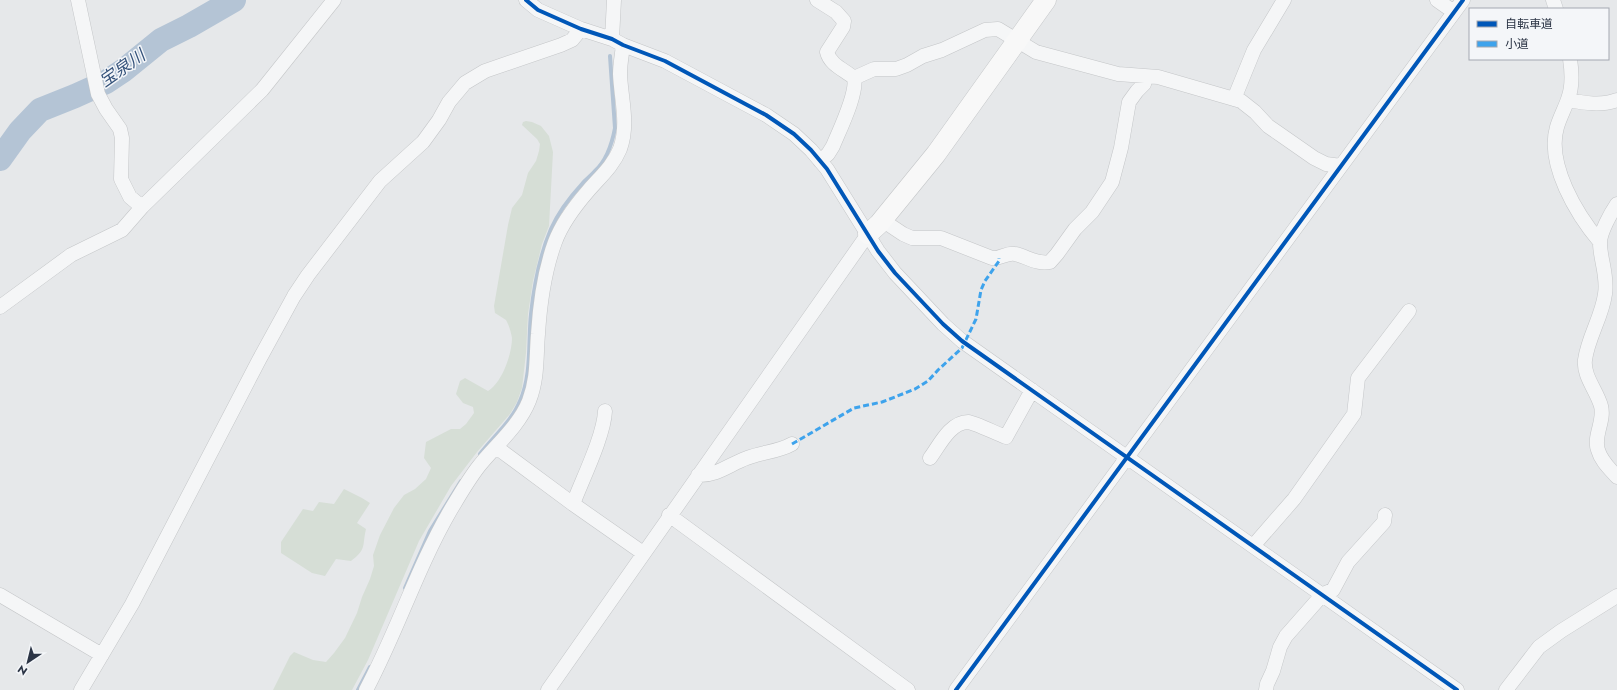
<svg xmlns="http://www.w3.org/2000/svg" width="1617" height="690" font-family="Jost,'Noto Sans JP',sans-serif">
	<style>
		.green { fill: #d6ded6 }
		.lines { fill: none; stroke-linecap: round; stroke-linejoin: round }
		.stream { stroke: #b4c4d5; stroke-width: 4 }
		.river { stroke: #b4c4d5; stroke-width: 24 }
		.street-casing { stroke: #c4c6c8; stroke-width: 15 }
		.secondary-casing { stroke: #c4c6c8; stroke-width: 21 }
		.street { stroke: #f5f6f7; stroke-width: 14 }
		.secondary { stroke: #f8f8f8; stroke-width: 20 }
		.quiet { stroke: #3ea3ec; stroke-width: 3; stroke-dasharray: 6 3; stroke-linecap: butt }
		.cycleway-casing { stroke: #f4f6f9; stroke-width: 6 }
		.cycleway { stroke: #0057b8; stroke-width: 4 }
		.labels { text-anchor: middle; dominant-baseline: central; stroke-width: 3; stroke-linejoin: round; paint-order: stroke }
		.water-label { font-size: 17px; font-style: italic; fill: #34527a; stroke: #f4f6f9 }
	</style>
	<rect width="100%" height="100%" fill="#e6e8ea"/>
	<path class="green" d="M526 121 532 122 541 126 549 136 553 152 549 226 542 244 533 281 528 314 526 353 522 388 517 402 510 414 477 452 451 486 419 541 368 660 352 690H273L290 656 294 652 313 660 326 662 334 653 345 638 357 613 362 597 370 579 374 566 373 555 380 535 394 508 404 495 415 489 426 479 431 468 424 458 426 442 451 429H460L466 424 474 413 473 407 463 403 456 394 460 381 465 378 488 391C502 383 512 354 512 338 511 332 509 325 506 320L495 313 494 306 508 225 512 208 522 195 528 173 536 161 539 151 540 144 537 139 522 125 523 122Z
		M344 489 362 498 370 503 357 523 366 529C362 546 367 549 351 561L336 559 325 576 312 573 281 553V542L303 509 313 511 319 502 334 504Z"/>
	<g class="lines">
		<path class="stream" d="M480 454C493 437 512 421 520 401 532 374 528 343 531 314 534 286 540 255 551 229 558 213 570 197 582 184 586 179 591 176 595 171 607 160 612 144 615 128L610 56
			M405 588 430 531 461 481
			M358 690 370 667"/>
		<path class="river" d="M0 159 20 131 40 110 75 96 106 82 124 70 161 40 189 26 234 0"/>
		<g class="street-casing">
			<path id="street" d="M78 0 98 94 106 109 120 129 122 138 121 179 130 197 142 207
				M526 0 538 10 581 29 612 39 623 45 665 61 766 115 794 134 811 150 827 169 878 251 895 273 943 324 962 341 1457 690
				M817 0 836 12 844 21 843 27 827 52C830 65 845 70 854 78 858 93 839 131 833 146L828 154 820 161
				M1437 0 1454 12
				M1553 0 1556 9
				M612 39 614 0
				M1570 59C1572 72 1573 86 1568 99 1565 108 1560 117 1557 127 1546 164 1577 215 1600 242
				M854 78 874 69H896L907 65 923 56 942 50 985 30 998 29 1036 52 1118 74 1158 77 1241 101 1255 112 1268 126 1281 135 1314 158 1326 164 1341 166
				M1234 99 1254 50 1284 0
				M1568 100C1584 103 1602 106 1617 100
				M1617 204C1611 213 1600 232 1600 243 1600 259 1608 276 1605 294 1602 317 1588 337 1585 360 1583 376 1597 391 1601 406 1605 421 1593 436 1598 450 1601 461 1610 469 1617 477
				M882 220 903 234 912 238H941L992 258C1001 259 1007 252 1015 254 1026 256 1037 265 1050 262L1057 254 1075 229 1092 212 1112 182 1121 148 1129 102 1137 91 1144 84 1146 77
				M0 307 71 255 122 230 142 207 262 90 334 0
				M496 447 573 504 643 553
				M930 458C939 446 950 422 968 422 976 423 997 434 1006 437L1032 390
				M698 475C717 476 730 464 747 458 762 452 778 452 792 444
				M573 504C582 480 604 436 605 411
				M669 515 908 690
				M1253 546 1294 499 1354 414 1358 378 1409 311
				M0 595 102 655
				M81 690 132 604 259 360 294 296 308 275 380 181 423 142 439 120 449 102 465 83 485 71 561 45 572 40 581 29
				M366 690C397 632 417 568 450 511 459 496 468 480 479 466 496 445 519 426 529 401 538 378 536 357 538 334 540 302 544 272 555 242 562 223 575 206 588 191 600 177 613 166 620 149 629 124 621 99 620 74 620 64 622 55 623 45
				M548 690 868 234
				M956 690 1463 0
				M1266 690 1267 684 1273 671 1280 647 1286 636 1323 594 1333 590 1348 562 1384 522 1385 515
				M1506 690 1539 647 1561 631 1617 596"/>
		</g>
		<g class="secondary-casing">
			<path id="secondary" d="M868 234 879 224 936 154 1046 0"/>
		</g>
		<use href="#street" class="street"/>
		<use href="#secondary" class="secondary"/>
		<path class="quiet" d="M792 444 854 408 882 402 895 397 915 389 928 381 938 370 962 348 976 319 981 290 985 281 999 261V258"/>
		<g class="cycleway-casing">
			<path id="cycleway" d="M526 0 538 10 581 29 612 39 623 45 665 61 766 115 794 134 811 150 827 169 878 251 895 273 943 324 962 341 1457 690
				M956 690 1463 0"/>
		</g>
		<use href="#cycleway" class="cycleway"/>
	</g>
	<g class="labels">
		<g class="water-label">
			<text transform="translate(122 68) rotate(-35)">宝泉川</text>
		</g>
	</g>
	<rect x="1469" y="8" width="140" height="52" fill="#f4f6f9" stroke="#a4a8b1"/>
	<rect x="1477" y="21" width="20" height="6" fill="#0057b8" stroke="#a4a8b1"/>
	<text x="1505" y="28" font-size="12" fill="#2b3445">自転車道</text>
	<rect x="1477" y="41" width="20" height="6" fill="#3ea3ec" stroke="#a4a8b1"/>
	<text x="1505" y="48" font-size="12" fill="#2b3445">小道</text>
	<g transform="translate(28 662) rotate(215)" stroke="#f4f6f9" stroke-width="3" paint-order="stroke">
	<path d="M0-3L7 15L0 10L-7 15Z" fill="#2b3445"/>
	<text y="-6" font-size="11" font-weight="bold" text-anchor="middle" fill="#2b3445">N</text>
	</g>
</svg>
